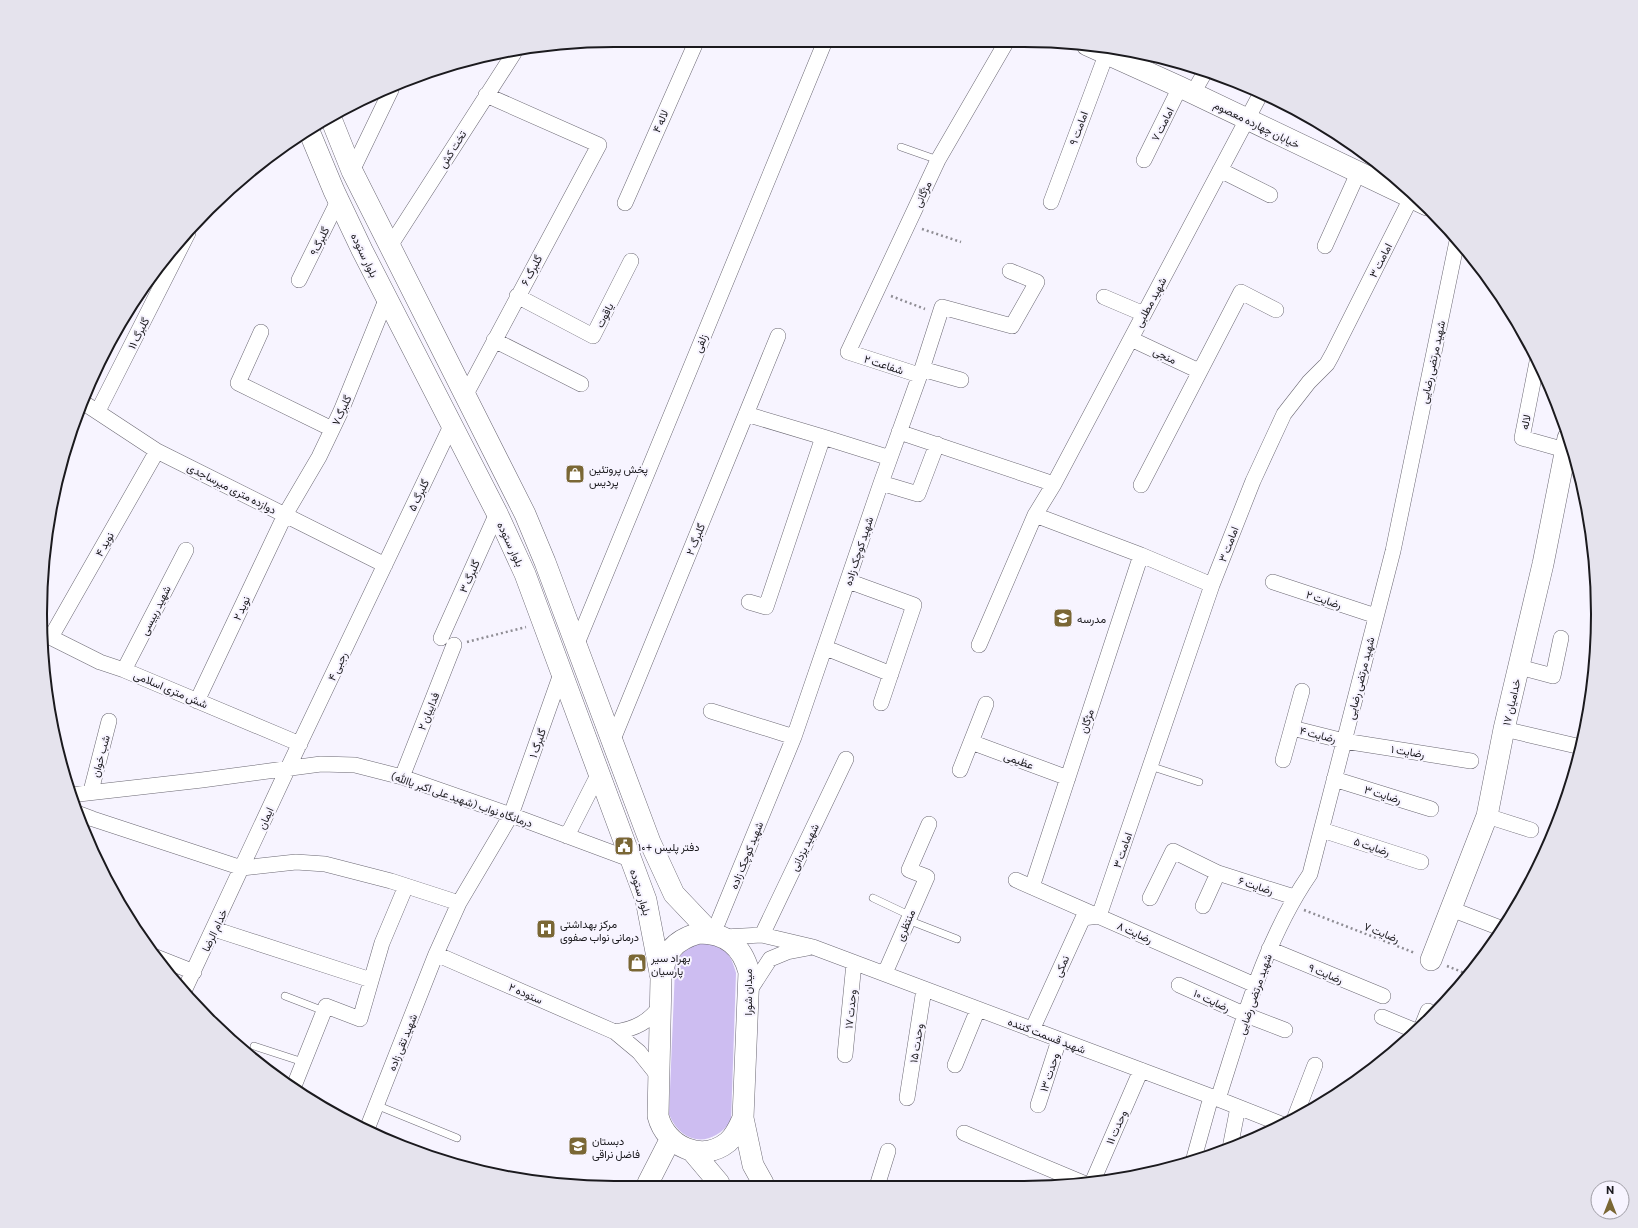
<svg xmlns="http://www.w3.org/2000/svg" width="1638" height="1228" font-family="Commissioner,Vazirmatn,sans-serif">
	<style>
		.green { fill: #cdbdf1 }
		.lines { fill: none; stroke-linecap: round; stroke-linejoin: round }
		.lane-casing { stroke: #6b6873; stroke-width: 8 }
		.street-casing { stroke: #6b6873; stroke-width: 16 }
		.secondary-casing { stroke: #6b6873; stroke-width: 22 }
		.path { stroke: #8f8d94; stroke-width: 2.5; stroke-dasharray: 2 3; stroke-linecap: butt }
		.lane { stroke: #fff; stroke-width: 7 }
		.street { stroke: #fff; stroke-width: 15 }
		.secondary { stroke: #fff; stroke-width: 21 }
		.labels { text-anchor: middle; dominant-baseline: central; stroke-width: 4; stroke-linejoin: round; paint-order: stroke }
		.street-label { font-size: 11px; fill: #1b1a1e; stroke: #f7f4ff }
		.poi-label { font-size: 11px; fill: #1b1a1e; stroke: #f7f4ff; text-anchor: start }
		.rim { fill: none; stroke: #1b1a1e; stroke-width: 2 }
	</style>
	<rect width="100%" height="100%" fill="#f7f4ff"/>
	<path class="green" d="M706 942C726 950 730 951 736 973L731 1121C712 1148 681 1145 669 1114L675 969C681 950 687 947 706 942Z"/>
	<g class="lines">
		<g class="lane-casing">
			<path id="lane" d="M901 147 938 160
				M1150 766 1199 782
				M873 898 909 915
				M908 920 957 939
				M285 996 324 1011
				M254 1046 303 1062
				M376 1105 457 1138"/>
		</g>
		<g class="street-casing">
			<path id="street" d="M1193 93 1205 72
				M1144 160 1180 87
				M1220 170 1270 195
				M352 171 391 90
				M1373 180 1380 164
				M1051 202 1106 55
				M625 203 697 40
				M390 246 514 53
				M1325 246 1358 173
				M299 280 338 201
				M517 296 593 336 631 261
				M1104 297 1144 314
				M261 332 238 383 332 429
				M1131 339 1199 371
				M494 340 581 384
				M1537 362 1522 438 1565 450
				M922 369 961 380
				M919 375 848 352 938 160 1007 41
				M465 396 599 145 486 95
				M84 403 157 451 385 565
				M98 411 188 233
				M746 414 823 437
				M899 432 1054 484
				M881 483 918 494 937 444
				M1141 485 1241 292 1276 310
				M1035 515 1141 555 1212 585
				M848 581 914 605 881 703
				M1273 582 1376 616
				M749 602 766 607 823 437 890 458
				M42 633 100 662 124 670 300 744
				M51 637 157 451
				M441 638 497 513
				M979 645 1035 515 1054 484 1261 93
				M576 646 825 41
				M826 648 891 674
				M1519 667 1553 676 1561 638
				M124 670 186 550
				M197 701 285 515 319 457 341 411 386 300
				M711 711 794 737
				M1292 728 1344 741 1471 761
				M1504 729 1581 747
				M612 742 778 336
				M971 742 1068 778
				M1283 760 1302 691
				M960 770 986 704
				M402 777 454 645
				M1334 779 1431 809
				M91 791 109 721
				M70 795 202 780 321 764 355 765 402 777 511 815 632 860
				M77 813 93 819 242 868 296 862 325 864 391 881 459 903
				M1487 816 1531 830
				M1322 830 1421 862
				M567 836 599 773
				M1016 880 1255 985
				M1032 887 1141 555
				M1150 898 1173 851 1218 873 1294 897
				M1203 906 1218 873
				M1451 909 1503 929
				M214 929 371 980
				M711 933 718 922 794 737 881 483 922 369 942 307 1012 326 1037 282 1010 271
				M762 935 846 759
				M724 937 762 935 813 947 1218 1099 1281 1124
				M1269 949 1383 996
				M436 954 615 1032 639 1052 659 1077
				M156 957 194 972
				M885 973 927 877 909 870 929 824
				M1179 985 1246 1015 1285 1030
				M184 991 288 768 451 426
				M748 993 770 959 787 952 808 948
				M1382 1017 1416 1031
				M1422 1026 1428 1011
				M1032 1030 1083 918 1099 916 1212 585 1253 481 1284 414 1309 382 1327 364 1332 355 1411 198
				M615 1032C635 1029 649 1022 661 1005
				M845 1055 854 963
				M955 1065 978 1009
				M294 1086 326 1006 360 1019 382 943 406 886
				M907 1098 924 989
				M1218 1099C1243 1022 1264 941 1310 874L1393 551 1457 241
				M1038 1105 1059 1040
				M1295 1117 1315 1065
				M367 1129 436 954 459 903 511 815 562 671
				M964 1133 1083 1183
				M1230 1148 1238 1107
				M1194 1158 1211 1097
				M878 1183 888 1151
				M1092 1183 1141 1070"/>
		</g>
		<g class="secondary-casing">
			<path id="secondary" d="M1087 45 1180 87 1427 205
				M330 116 352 171 525 514 545 562 650 842 674 894 711 933
				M309 131 334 191 362 250 497 513 525 574 646 900 661 978
				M699 933C726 933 742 946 749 972L743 1118C739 1127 736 1135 728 1142 702 1163 666 1147 658 1116L661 978C666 952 672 941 699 933Z
				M1431 960 1487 816 1504 729 1543 564 1568 438
				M743 1118 753 1165 763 1183
				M692 1151 719 1183
				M648 1183 670 1140"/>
		</g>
		<path class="path" d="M922 229 961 242
			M891 296 925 309
			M467 642 526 627
			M1304 910 1415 953
			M1447 966 1467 974"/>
		<use href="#lane" class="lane"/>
		<use href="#street" class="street"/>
		<use href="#secondary" class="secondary"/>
	</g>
	<defs>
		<g id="shop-square" transform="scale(1)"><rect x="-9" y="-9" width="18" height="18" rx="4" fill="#7a6735" stroke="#f7f4ff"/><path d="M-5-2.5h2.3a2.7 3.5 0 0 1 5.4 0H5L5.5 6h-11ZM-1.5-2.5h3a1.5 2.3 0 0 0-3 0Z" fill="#fff"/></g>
		<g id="school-square" transform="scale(1)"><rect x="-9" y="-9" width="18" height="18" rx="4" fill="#7a6735" stroke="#f7f4ff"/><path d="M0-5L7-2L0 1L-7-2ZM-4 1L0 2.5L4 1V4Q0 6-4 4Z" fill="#fff"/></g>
		<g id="civic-square" transform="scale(1)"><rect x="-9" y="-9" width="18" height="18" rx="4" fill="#7a6735" stroke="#f7f4ff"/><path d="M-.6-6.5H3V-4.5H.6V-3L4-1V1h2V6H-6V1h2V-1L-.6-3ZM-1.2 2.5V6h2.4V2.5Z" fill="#fff"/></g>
		<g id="hospital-square" transform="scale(1)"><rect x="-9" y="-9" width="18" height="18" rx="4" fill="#7a6735" stroke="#f7f4ff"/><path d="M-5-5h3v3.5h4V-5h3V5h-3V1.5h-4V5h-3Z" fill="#fff"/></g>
	</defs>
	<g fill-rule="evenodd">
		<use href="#shop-square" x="575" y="474"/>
		<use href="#school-square" x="1063" y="618"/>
		<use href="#civic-square" x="624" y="846"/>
		<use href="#hospital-square" x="546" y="929"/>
		<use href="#shop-square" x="637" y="963"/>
		<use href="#school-square" x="578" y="1146"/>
	</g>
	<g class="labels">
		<g class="street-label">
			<text transform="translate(660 121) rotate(-66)">لاله ۴</text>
			<text transform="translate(1162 124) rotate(-63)">امامت ۷</text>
			<text transform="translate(1257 124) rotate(26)">خیابان چهارده معصوم</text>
			<text transform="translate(1078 128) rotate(-70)">امامت ۹</text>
			<text transform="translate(452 149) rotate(-58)">تخت کش</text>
			<text transform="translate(922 194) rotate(-65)">مژگانی</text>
			<text transform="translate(319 241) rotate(-64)">گلبرگ۹</text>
			<text transform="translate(365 255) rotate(64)">بلوار ستوده</text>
			<text transform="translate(1380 260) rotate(-63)">امامت ۳</text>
			<text transform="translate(531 270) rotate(-62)">گلبرگ ۶</text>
			<text transform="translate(1150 302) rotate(-62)">شهید مطلبی</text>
			<text transform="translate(604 315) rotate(-63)">یاقوت</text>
			<text transform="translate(138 333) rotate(-63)">گلبرگ ۱۱</text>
			<text transform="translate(700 343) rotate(-68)">زلفی</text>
			<text transform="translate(1165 355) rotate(26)">منجی</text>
			<text transform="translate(1432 362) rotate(-78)">شهید مرتضی رضایی</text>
			<text transform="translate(884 364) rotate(18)">شفاعت ۲</text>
			<text transform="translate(341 410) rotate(-65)">گلبرگ۷</text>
			<text transform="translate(1525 422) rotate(-79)">لاله</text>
			<text transform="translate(232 488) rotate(27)">دوازده متری میرساجدی</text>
			<text transform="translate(418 495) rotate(-64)">گلبرگ ۵</text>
			<text transform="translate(695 539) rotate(-68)">گلبرگ ۲</text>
			<text transform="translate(104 544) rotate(-60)">نوید ۴</text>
			<text transform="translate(511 544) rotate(65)">بلوار ستوده</text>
			<text transform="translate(1228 544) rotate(-69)">امامت ۳</text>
			<text transform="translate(858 551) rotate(-72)">شهید کوچک زاده</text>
			<text transform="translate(469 576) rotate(-66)">گلبرگ ۳</text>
			<text transform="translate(1324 599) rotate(18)">رضایت ۲</text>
			<text transform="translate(241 608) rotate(-65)">نوید ۲</text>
			<text transform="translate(155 610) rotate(-63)">شهید رپیسی</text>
			<text transform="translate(337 666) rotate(-65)">رجبی ۴</text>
			<text transform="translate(1360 678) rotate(-76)">شهید مرتضی رضایی</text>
			<text transform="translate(171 689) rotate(23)">شش متری اسلامی</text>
			<text transform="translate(1511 702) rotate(-77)">خدامیان ۱۷</text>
			<text transform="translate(428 711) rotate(-68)">فداییان ۲</text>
			<text transform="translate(1086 721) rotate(-72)">مژگان</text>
			<text transform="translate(1318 734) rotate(14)">رضایت ۴</text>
			<text transform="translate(537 743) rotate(-71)">گلبرگ ۱</text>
			<text transform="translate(1408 751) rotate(9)">رضایت ۱</text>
			<text transform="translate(100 756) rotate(-75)">شب خوان</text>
			<text transform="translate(1019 760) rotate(20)">عظیمی</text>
			<text transform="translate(1383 794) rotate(17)">رضایت ۳</text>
			<text transform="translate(462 799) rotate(19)">درمانگاه نواب (شهید علی اکبر یاالله)</text>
			<text transform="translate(265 818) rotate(-66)">ایمان</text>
			<text transform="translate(1372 846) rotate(18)">رضایت ۵</text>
			<text transform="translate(804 847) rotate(-64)">شهید یزدانی</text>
			<text transform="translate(1122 850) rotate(-71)">امامت ۳</text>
			<text transform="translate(746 855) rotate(-68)">شهید کوچک زاده</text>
			<text transform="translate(1256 885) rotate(18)">رضایت ۶</text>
			<text transform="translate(641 892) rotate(73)">بلوار ستوده</text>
			<text transform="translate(905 925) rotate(-67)">منتظری</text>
			<text transform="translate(214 930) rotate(-65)">خدام الرضا</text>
			<text transform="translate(1135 932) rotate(24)">رضایت ۸</text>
			<text transform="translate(1382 932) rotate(22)">رضایت ۷</text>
			<text transform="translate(1061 966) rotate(-66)">نمکی</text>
			<text transform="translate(1326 973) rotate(22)">رضایت ۹</text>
			<text transform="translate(747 992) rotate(-90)">میدان شورا</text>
			<text transform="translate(526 993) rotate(24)">ستوده ۲</text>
			<text transform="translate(1254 994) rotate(-71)">شهید مرتضی رضایی</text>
			<text transform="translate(1212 1000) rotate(25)">رضایت ۱۰</text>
			<text transform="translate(850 1009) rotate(-84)">وحدت ۱۷</text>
			<text transform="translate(1047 1035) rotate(21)">شهید قسمت کننده</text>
			<text transform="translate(402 1042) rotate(-68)">شهید تقی زاده</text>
			<text transform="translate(916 1043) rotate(-81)">وحدت ۱۵</text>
			<text transform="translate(1049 1072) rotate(-72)">وحدت ۱۳</text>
			<text transform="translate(1116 1127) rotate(-66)">وحدت ۱۱</text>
		</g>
		<g class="poi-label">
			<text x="589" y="468">پخش پروتئین<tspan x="589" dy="13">پردیس</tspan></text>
			<text x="1077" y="618">مدرسه</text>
			<text x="638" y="846">دفتر پلیس +۱۰</text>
			<text x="560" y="923">مرکز بهداشتی<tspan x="560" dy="13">درمانی نواب صفوی</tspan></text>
			<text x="651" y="957">بهراد سیر<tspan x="651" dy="13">پارسیان</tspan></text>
			<text x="592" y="1140">دبستان<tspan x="592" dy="13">فاضل نراقی</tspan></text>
		</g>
	</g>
	<path d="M0 0H1638V1228H0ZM614 47H1024A567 567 0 0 1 1591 614V614A567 567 0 0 1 1024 1181H614A567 567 0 0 1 47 614V614A567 567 0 0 1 614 47Z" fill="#e5e3ed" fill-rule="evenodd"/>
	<path class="rim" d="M614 47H1024A567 567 0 0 1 1591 614V614A567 567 0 0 1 1024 1181H614A567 567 0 0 1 47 614V614A567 567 0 0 1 614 47Z"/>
	<g transform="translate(1610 1200)"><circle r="19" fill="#f7f4ff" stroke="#9f9da5"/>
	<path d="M0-3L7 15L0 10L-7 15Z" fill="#7a6735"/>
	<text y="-6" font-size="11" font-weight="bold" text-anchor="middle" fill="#1b1a1e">N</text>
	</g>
</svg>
